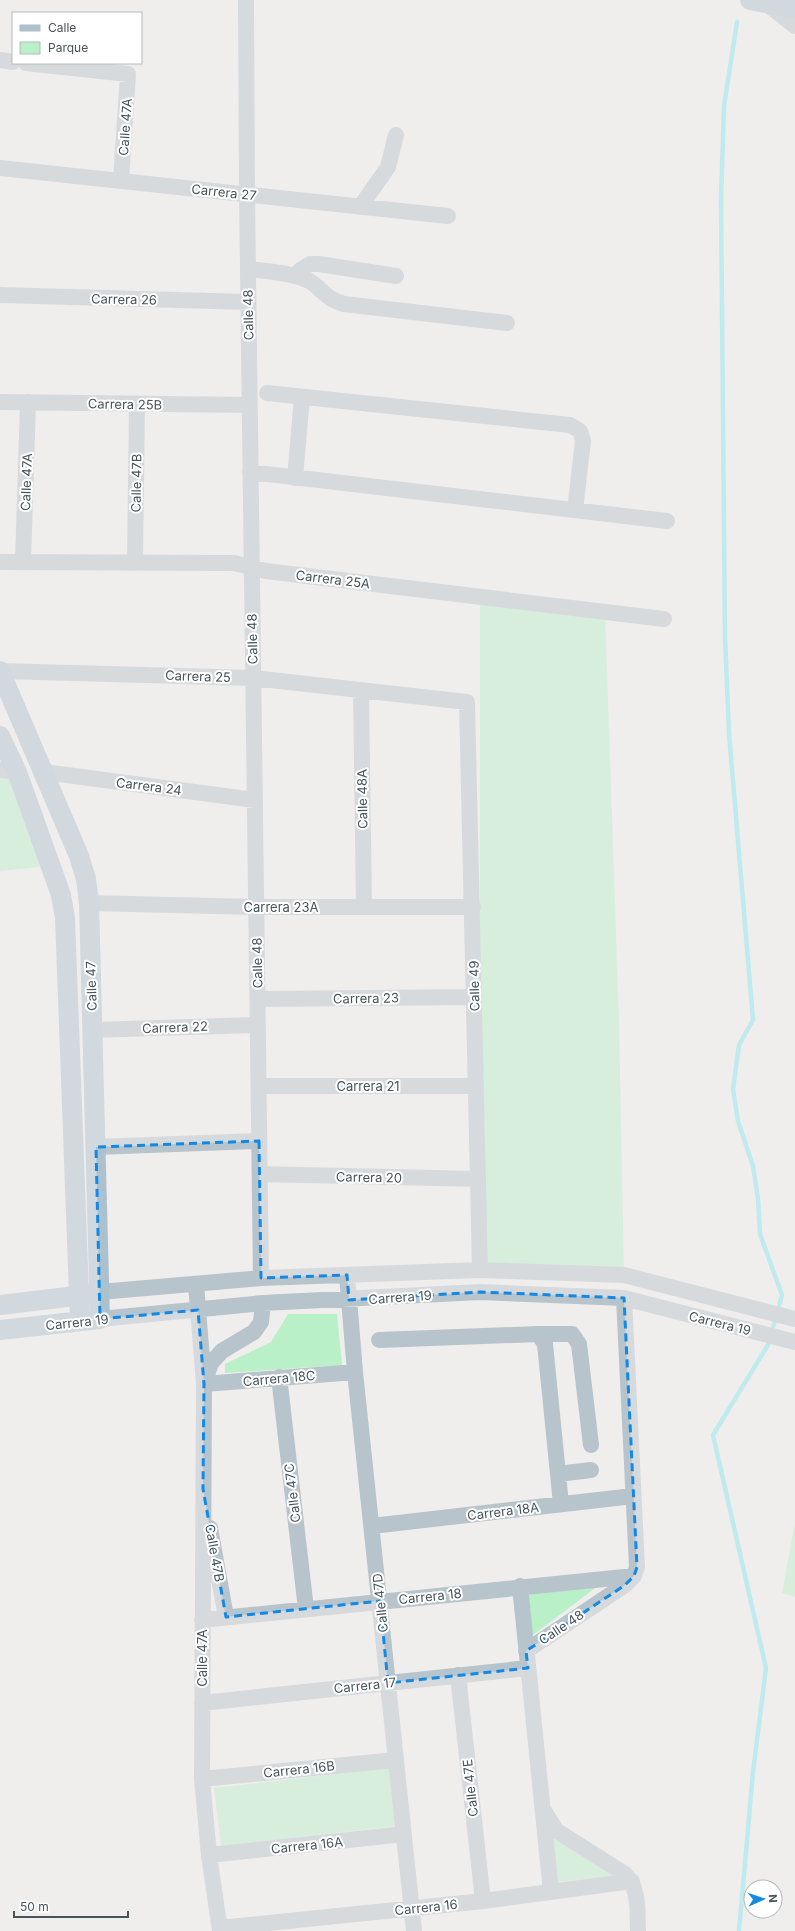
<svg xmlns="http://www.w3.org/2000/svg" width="795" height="1931" font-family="Inter,sans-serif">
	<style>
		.green { fill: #b9f0c7 }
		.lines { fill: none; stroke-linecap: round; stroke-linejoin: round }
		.stream { stroke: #84e6ef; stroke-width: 4.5 }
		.minor { stroke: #b8c4cb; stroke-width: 16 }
		.major { stroke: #abc1ce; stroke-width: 20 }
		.marked { fill: none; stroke: #1289e5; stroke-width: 3; stroke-dasharray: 8 5; stroke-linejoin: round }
		.labels { text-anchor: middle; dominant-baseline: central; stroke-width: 4; stroke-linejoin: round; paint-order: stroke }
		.street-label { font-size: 13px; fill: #45535b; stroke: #fff }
	</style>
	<rect width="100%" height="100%" fill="#f0eded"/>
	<path class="green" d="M480 597 605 612 619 1020 624 1275 480 1270Z
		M0 770 17 772 50 866 0 871Z
		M288 1314H337L342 1365 225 1373V1364L271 1342Z
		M795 1523V1597L782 1593Z
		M598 1586 525 1641 521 1591Z
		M389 1768 396 1826 221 1846 214 1788Z
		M544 1829 613 1876 550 1883Z"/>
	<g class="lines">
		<path class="stream" d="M737 22 724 106 721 199 725 638 729 733 753 1020 739 1045 733 1089 738 1121 753 1166 758 1199 760 1234 782 1295 768 1345 713 1435 766 1668 753 1772 739 1931"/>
		<path class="minor" d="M246 0 247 194 261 1278
			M767 4 795 26
			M0 60 13 62
			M26 63 128 74 121 180
			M0 168 448 216
			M360 207 388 167 396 135
			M248 269C264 271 297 273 311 282 325 292 325 298 344 304L507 323
			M299 277 300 270 310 264H319L396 276
			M0 295 248 302
			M267 393 570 425 580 431 583 441 575 510
			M0 402 249 405
			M250 472 667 521
			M295 478 302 397
			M0 562 234 563 266 571 664 619
			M23 562 28 402
			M135 563 137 404
			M0 671 253 678 467 702 480 1270
			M361 690 364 907
			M0 770 17 772
			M44 772 255 800
			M89 903 256 907H473
			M258 999 474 997
			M92 1030 258 1025
			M259 1086H476
			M96 1147 259 1141
			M260 1174 478 1179
			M347 1275 355 1372 414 1931
			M196 1284 204 1384 202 1779 209 1855 220 1931
			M100 1292 261 1278 480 1270 624 1275 795 1319
			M100 1319 263 1303 480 1292 624 1298 795 1342
			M538 1334H572L579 1344 591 1445
			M379 1340 538 1334 545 1344 561 1504
			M279 1377 306 1609
			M205 1381 211 1363 222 1351 254 1332 261 1322 263 1303
			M204 1384 355 1372
			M558 1474 591 1470
			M372 1526 633 1496
			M210 1528 226 1617
			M520 1586 551 1892
			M202 1620 634 1576
			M526 1651 625 1585 634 1576 637 1567 624 1298
			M458 1675 483 1901
			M202 1703 528 1668
			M202 1779 396 1760
			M544 1811 557 1831 625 1874C640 1889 637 1911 638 1931
			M209 1855 404 1834
			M220 1928 483 1901 632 1881"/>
		<path class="major" d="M750 0 795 9
			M0 671 79 856 86 879 89 903 100 1319 0 1330
			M0 736 17 772 61 895 65 918 80 1321
			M0 1305 92 1294"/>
	</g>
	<path d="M0 0H795V1931H0ZM259 1141 261 1278 347 1275 349 1300 480 1292 624 1298 637 1567 634 1576 625 1585 526 1651 528 1668 388 1683 380 1601 226 1617 203 1489 204 1384 198 1310 100 1319 96 1147Z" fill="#f0eded" fill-opacity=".55" fill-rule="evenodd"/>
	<path class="marked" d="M259 1141 261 1278 347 1275 349 1300 480 1292 624 1298 637 1567 634 1576 625 1585 526 1651 528 1668 388 1683 380 1601 226 1617 203 1489 204 1384 198 1310 100 1319 96 1147Z"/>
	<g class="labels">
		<g class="street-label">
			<text transform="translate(125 127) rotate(-86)">Calle 47A</text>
			<text transform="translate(224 192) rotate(6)">Carrera 27</text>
			<text transform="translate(124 299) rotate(1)">Carrera 26</text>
			<text transform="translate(248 315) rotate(-91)">Calle 48</text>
			<text transform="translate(125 404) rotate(1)">Carrera 25B</text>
			<text transform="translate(26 482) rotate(-88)">Calle 47A</text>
			<text transform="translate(136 483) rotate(-89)">Calle 47B</text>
			<text transform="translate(333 579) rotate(7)">Carrera 25A</text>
			<text transform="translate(252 639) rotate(-91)">Calle 48</text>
			<text transform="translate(198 676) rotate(2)">Carrera 25</text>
			<text transform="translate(149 786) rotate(7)">Carrera 24</text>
			<text transform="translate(362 799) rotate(-91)">Calle 48A</text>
			<text x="281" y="907">Carrera 23A</text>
			<text transform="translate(257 963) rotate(-91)">Calle 48</text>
			<text transform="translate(91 986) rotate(-92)">Calle 47</text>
			<text transform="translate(474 986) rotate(-91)">Calle 49</text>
			<text transform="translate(366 998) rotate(-1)">Carrera 23</text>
			<text transform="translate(175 1027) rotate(-2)">Carrera 22</text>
			<text x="368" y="1086">Carrera 21</text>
			<text transform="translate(369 1177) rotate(1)">Carrera 20</text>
			<text transform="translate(400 1297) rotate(-4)">Carrera 19</text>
			<text transform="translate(77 1322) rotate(-6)">Carrera 19</text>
			<text transform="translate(720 1323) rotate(14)">Carrera 19</text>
			<text transform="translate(279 1378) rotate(-5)">Carrera 18C</text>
			<text transform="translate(292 1493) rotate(-97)">Calle 47C</text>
			<text transform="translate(503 1511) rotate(-7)">Carrera 18A</text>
			<text transform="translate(215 1553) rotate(80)">Calle 47B</text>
			<text transform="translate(430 1596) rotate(-6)">Carrera 18</text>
			<text transform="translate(380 1603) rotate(-96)">Calle 47D</text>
			<text transform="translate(561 1627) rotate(-34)">Calle 48</text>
			<text transform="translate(202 1658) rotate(-90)">Calle 47A</text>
			<text transform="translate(365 1685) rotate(-6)">Carrera 17</text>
			<text transform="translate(299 1769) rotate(-6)">Carrera 16B</text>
			<text transform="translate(470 1788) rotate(-96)">Calle 47E</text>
			<text transform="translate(307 1845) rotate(-6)">Carrera 16A</text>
			<text transform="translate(426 1907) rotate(-6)">Carrera 16</text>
		</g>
	</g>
	<rect x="12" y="12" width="130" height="52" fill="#ffffff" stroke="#b5babd"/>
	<rect x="20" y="25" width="20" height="6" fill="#abc1ce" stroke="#b5babd"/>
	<text x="48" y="32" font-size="12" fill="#45535b">Calle</text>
	<rect x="20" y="42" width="20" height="12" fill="#b9f0c7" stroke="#b5babd"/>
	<text x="48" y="52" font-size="12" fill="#45535b">Parque</text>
	<g transform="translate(763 1899) rotate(87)"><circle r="19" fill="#ffffff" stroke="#b5babd"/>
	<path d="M0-3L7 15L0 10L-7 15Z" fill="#1289e5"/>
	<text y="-6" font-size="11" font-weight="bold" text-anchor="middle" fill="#45535b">N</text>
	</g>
	<path d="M14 1911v6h114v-6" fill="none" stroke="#45535b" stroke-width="2"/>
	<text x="20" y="1911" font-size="12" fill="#45535b" stroke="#ffffff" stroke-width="3" paint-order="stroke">50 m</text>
</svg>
